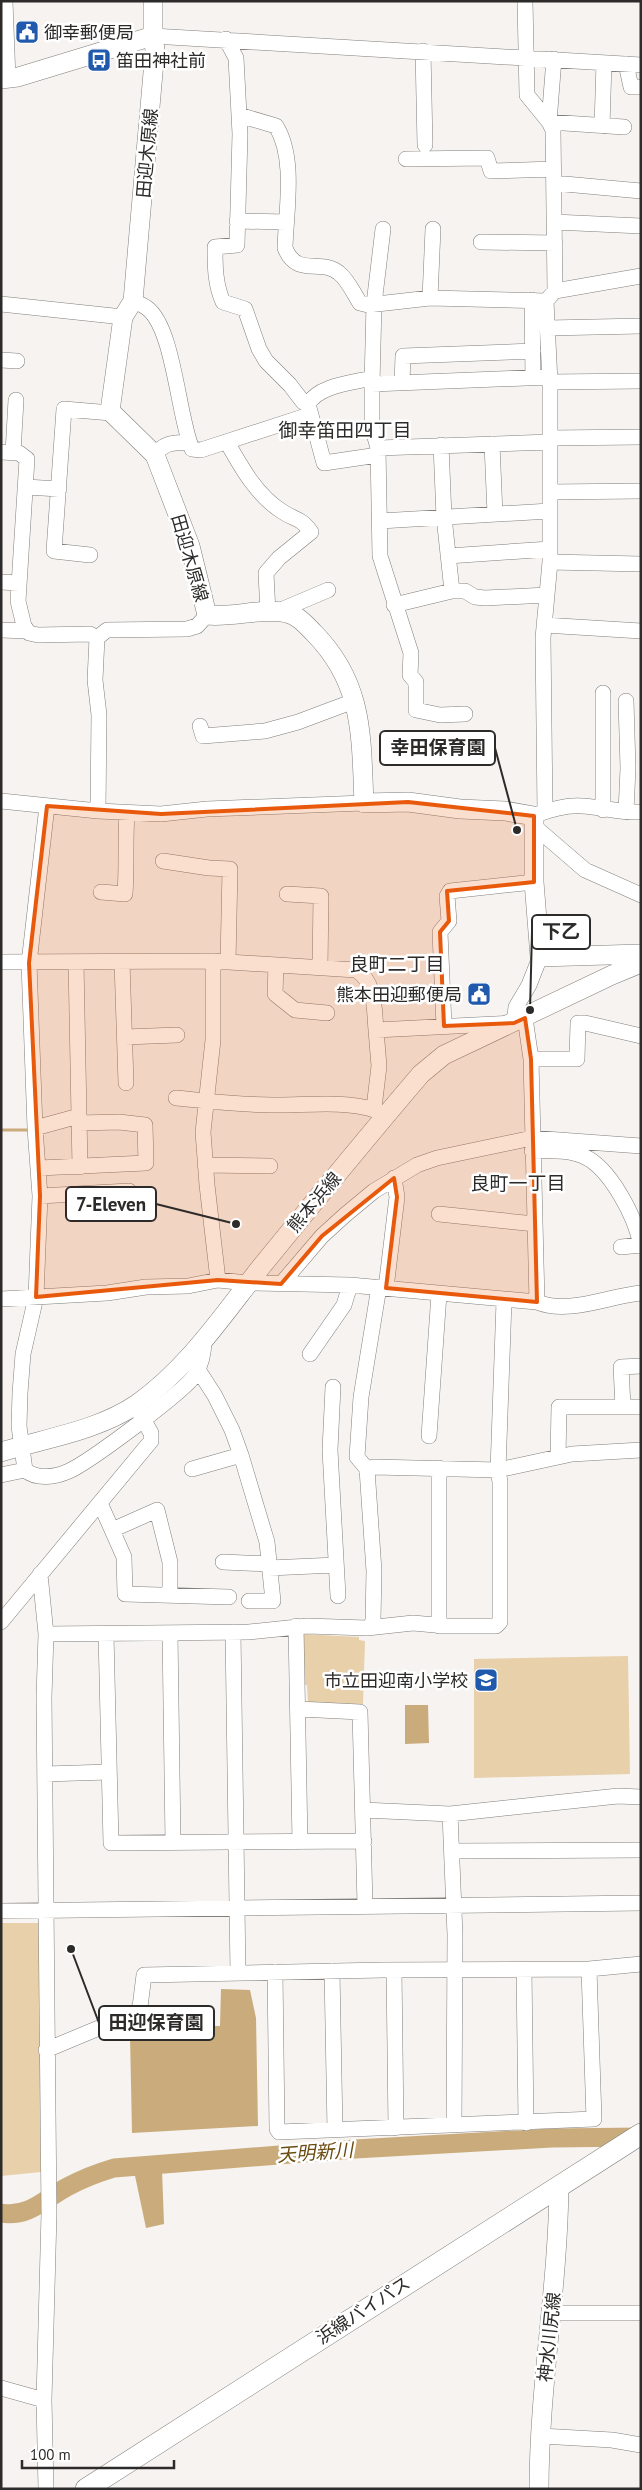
<svg xmlns="http://www.w3.org/2000/svg" width="642" height="2490" font-family="'PT Sans','Noto Sans JP',sans-serif">
	<style>
		.green { fill: #e8d0ab }
		.water { fill: #caab7b }
		.lines { fill: none; stroke-linecap: round; stroke-linejoin: round }
		.stream { stroke: #caab7b; stroke-width: 3 }
		.river { stroke: #caab7b; stroke-width: 19 }
		.minor-casing { stroke: #817f7c; stroke-width: 16 }
		.major-casing { stroke: #817f7c; stroke-width: 20 }
		.highway-casing { stroke: #817f7c; stroke-width: 22 }
		.minor { stroke: #fff; stroke-width: 15 }
		.major { stroke: #fff; stroke-width: 19 }
		.highway { stroke: #fff; stroke-width: 21 }
		.marked { fill: #e8590c; fill-opacity: 0.2; stroke: #e8590c; stroke-width: 4; stroke-linejoin: round }
		.labels { text-anchor: middle; dominant-baseline: central; stroke-width: 5; stroke-linejoin: round; paint-order: stroke }
		.poi-label { font-size: 18px; fill: #2c2b2a; stroke: #fff; text-anchor: start }
		.street-label { font-size: 18px; fill: #2c2b2a; stroke: #fff }
		.neighbourhood-label { font-size: 19px; fill: #2c2b2a; stroke: #fff }
		.water-label { font-size: 19px; font-style: italic; fill: #6a4b0f; stroke: #fff }
		.leader { fill: none; stroke: #2c2b2a; stroke-width: 2 }
		.callout-dot { fill: #2c2b2a; stroke: #fff; stroke-width: 2 }
		.callout { fill: #fff; stroke: #2c2b2a; stroke-width: 2 }
		.callout-label { font-size: 19px; text-anchor: middle; font-weight: bold; fill: #2c2b2a }
	</style>
	<rect width="100%" height="100%" fill="#f6f3f0"/>
	<path class="green" d="M301 1634 359 1637V1640L365 1641 363 1704 308 1703 307 1685H302Z
		M628 1656 630 1774 474 1778V1659Z
		M1 1923H39L41 2172 1 2176Z"/>
	<path class="water" d="M405 1705H428L429 1743 405 1744Z
		M221 1989 250 1990 256 2018 258 2126 132 2133 130 2035 155 2025 220 2026Z
		M162 2170 164 2224 146 2228 134 2171Z"/>
	<g class="lines">
		<path class="stream" d="M1 1130H27"/>
		<path class="river" d="M1 2213C28 2218 45 2199 67 2187 82 2179 97 2173 114 2168L355 2149 552 2138 641 2137"/>
		<g class="minor-casing">
			<path id="minor" d="M5 1 8 79
				M525 1 527 95 549 122 553 130 555 291
				M153 36 641 65
				M226 39 236 58 240 134 237 245 215 247C215 266 215 284 223 302L245 309 259 349 266 361 290 385 303 402 308 404
				M423 51 425 145
				M554 59 549 122 624 127
				M626 64 631 87H641
				M239 115 276 126C296 158 286 211 285 248 297 278 321 258 339 273 348 280 354 294 360 303L368 305 430 298 546 301 555 291 641 276
				M602 126 604 63
				M406 159 487 158 491 171 554 169
				M554 183 641 191
				M237 221 286 222
				M554 222 641 226
				M383 229 374 304 372 384V427L378 448 380 556 411 653 410 675 416 682V710L440 715 465 714
				M481 242 555 243
				M430 298 433 229
				M532 300 533 378
				M133 301C138 303 143 305 147 308 174 328 178 416 192 449L201 450 309 415
				M1 304 123 317
				M548 328 641 326
				M1 360 17 361
				M372 378C352 383 319 385 308 404L324 463 378 455
				M550 382 641 381
				M402 383 403 356 533 351
				M372 384 549 377
				M550 438 641 437
				M227 442C241 467 257 496 283 512 297 521 300 517 311 532L279 558 266 573 268 613
				M492 444 495 514
				M441 445 444 517 452 591
				M378 448 550 442
				M1 452 19 453 27 459 18 601 24 626 29 633 38 635 90 634 97 638
				M13 453 16 400
				M155 455C164 442 174 443 189 442
				M26 487 59 489
				M550 492 641 491
				M380 521 550 511
				M90 555 54 551 64 409 111 413
				M448 556 550 549
				M550 562 641 564
				M1 582 19 583
				M394 605 452 591H465L475 597 485 598 547 595
				M276 612 328 590
				M544 625 641 631
				M1 630 27 631
				M200 726 203 736 265 731 298 722 354 701
				M1 801 98 811 161 814 207 809 364 803
				M603 810V693
				M98 811 99 715 95 680 97 638 107 630 187 629 197 626 207 615
				M545 812 543 638 550 562V382L546 301
				M626 812 628 768 626 701
				M536 815C549 810 568 805 582 806 602 807 621 813 641 812
				M535 827 585 870 641 895
				M163 861 209 868 230 869 228 962
				M101 892 125 894C127 866 125 840 127 813
				M287 894 321 896 320 968
				M213 961V1040L203 1132 207 1185 218 1280
				M1 962 213 961 356 970C376 982 374 1009 376 1030L514 1023 516 1007 529 985 540 957
				M76 962 80 1167
				M122 962 126 1083
				M276 965 275 994 295 1010 327 1013
				M525 1018 531 1059 537 1302
				M444 1026 440 932 449 921 447 896 450 891 534 882
				M125 1037 177 1035
				M531 1059H577L578 1023H585L641 1036
				M176 1098C208 1101 240 1105 272 1105 305 1106 357 1098 386 1115
				M374 1108 379 1066 376 1030
				M35 1128 79 1116
				M532 1151C549 1151 567 1149 583 1156 610 1167 636 1218 641 1246
				M205 1165 270 1166
				M39 1168 146 1163 145 1125 119 1122 79 1123
				M40 1196 129 1191
				M439 1214 535 1224
				M621 1247 641 1245
				M281 1284 322 1236 345 1215 374 1191 417 1165 437 1158 532 1138 641 1146
				M386 1288 397 1197 394 1178
				M1 1299 107 1293 146 1287 188 1286 218 1280 248 1283 350 1285 537 1302C569 1315 608 1296 641 1293
				M504 1301 498 1470 572 1454 641 1450
				M310 1354 344 1305 350 1285
				M197 1368 215 1396 232 1430 241 1455 267 1542 273 1601H249
				M333 1387 330 1450 338 1596
				M623 1407 621 1367 641 1366
				M429 1436 439 1294
				M558 1457 559 1407H641
				M439 1468V1626
				M192 1469 241 1455
				M367 1469 357 1457 361 1397 379 1287
				M25 1470 19 1426 20 1393 23 1354 36 1297 40 1196 35 1128 29 963 47 806
				M1 1475 25 1470C37 1480 56 1477 69 1471 89 1462 184 1392 195 1375 202 1364 204 1351 204 1339
				M100 1503 124 1557 125 1594 229 1597
				M112 1530 157 1510 170 1562V1595
				M223 1562 269 1564
				M269 1568 336 1565
				M40 1574 46 1634 44 1697 49 2214 44 2400 46 2489
				M1 1622 151 1441V1433L135 1405
				M296 1626 300 1842
				M233 1632 238 1973
				M170 1633 173 1842
				M46 1634 249 1632 307 1626 367 1628 371 1626 373 1620 374 1571 367 1469 374 1467 498 1470 500 1482V1622L496 1626H446L413 1623 367 1628
				M106 1634 111 1843 364 1841
				M299 1709 360 1712 365 1905
				M45 1774 109 1772
				M363 1810 450 1814 618 1796 641 1797
				M450 1814 455 1935 454 2125
				M452 1851 641 1850
				M1 1911 641 1903
				M394 1970 396 2128
				M524 1970 526 2123
				M332 1971 335 2130
				M275 1972 277 2129 279 2132 594 2119 589 1969
				M46 2050 135 2013 140 2007 144 1975 383 1970 589 1969 641 1964
				M552 2313H641
				M1 2388 44 2400
				M541 2436 612 2440 641 2445"/>
		</g>
		<g class="major-casing">
			<path id="major" d="M153 1V36L155 50 133 301 123 317 110 411 155 455 190 546 207 615C231 618 266 607 287 613 299 616 306 625 314 633 364 684 361 736 364 803L408 802 460 809 505 811 534 816V882L540 957 641 954
				M1 79 18 77 153 36
				M1 1452C46 1438 97 1431 137 1404 188 1368 223 1315 261 1267 314 1202 367 1137 421 1074L444 1055 612 975 641 963
				M539 2489C539 2388 558 2287 559 2186"/>
		</g>
		<g class="highway-casing">
			<path id="highway" d="M86 2489 641 2134"/>
		</g>
		<use href="#minor" class="minor"/>
		<use href="#major" class="major"/>
		<use href="#highway" class="highway"/>
	</g>
	<path class="marked" d="M408 802 534 816V882L447 891 449 921 440 932 444 1026 514 1023 525 1018 531 1059 537 1302 386 1288 397 1197 394 1178 322 1236 281 1284 218 1280 36 1297 40 1196 29 963 47 806 161 814Z"/>
	<defs>
		<g id="civic-square" transform="scale(1.25)"><rect x="-9" y="-9" width="18" height="18" rx="4" fill="#215aac" stroke="#fff"/><path d="M-.6-6.5H3V-4.5H.6V-3L4-1V1h2V6H-6V1h2V-1L-.6-3ZM-1.2 2.5V6h2.4V2.5Z" fill="#fff"/></g>
		<g id="bus-square" transform="scale(1.25)"><rect x="-9" y="-9" width="18" height="18" rx="4" fill="#215aac" stroke="#fff"/><path d="M-5-6H5V4H4V6H2V4H-2V6H-4V4H-5ZM-3.5-4V0h7V-4ZM-3.5 1.2v1.5H-2V1.2ZM2 1.2v1.5H3.5V1.2Z" fill="#fff"/></g>
		<g id="school-square" transform="scale(1.25)"><rect x="-9" y="-9" width="18" height="18" rx="4" fill="#215aac" stroke="#fff"/><path d="M0-5L7-2L0 1L-7-2ZM-4 1L0 2.5L4 1V4Q0 6-4 4Z" fill="#fff"/></g>
	</defs>
	<g fill-rule="evenodd">
		<use href="#civic-square" x="27" y="32"/>
		<use href="#bus-square" x="99" y="60"/>
		<use href="#civic-square" x="479" y="994"/>
		<use href="#school-square" x="486" y="1680"/>
	</g>
	<g class="labels">
		<g class="poi-label">
			<text x="44" y="32">御幸郵便局</text>
			<text x="116" y="60">笛田神社前</text>
			<text x="462" y="994" text-anchor="end">熊本田迎郵便局</text>
			<text x="468" y="1680" text-anchor="end">市立田迎南小学校</text>
		</g>
		<g class="street-label">
			<text transform="translate(147 153) rotate(-85)">田迎木原線</text>
			<text transform="translate(190 558) rotate(74)">田迎木原線</text>
			<text transform="translate(314 1202) rotate(-50)">熊本浜線</text>
			<text transform="translate(363 2310) rotate(-33)">浜線バイパス</text>
			<text transform="translate(549 2337) rotate(-84)">神水川尻線</text>
		</g>
		<g class="neighbourhood-label">
			<text x="345" y="430">御幸笛田四丁目</text>
			<text x="397" y="964">良町二丁目</text>
			<text x="518" y="1183">良町一丁目</text>
		</g>
		<g class="water-label">
			<text transform="translate(315 2152) rotate(-4)">天明新川</text>
		</g>
	</g>
	<path class="leader" d="M517 830L495 748M530 1010L532 932M236 1224L156 1204M71 1949L99 2023"/>
	<g class="callout-dot">
		<circle cx="517" cy="830" r="5"/>
		<circle cx="530" cy="1010" r="5"/>
		<circle cx="236" cy="1224" r="5"/>
		<circle cx="71" cy="1949" r="5"/>
	</g>
	<g class="callout">
		<rect x="380" y="731" width="115" height="34" rx="5"/>
		<rect x="532" y="915" width="58" height="34" rx="5"/>
		<rect x="66" y="1187" width="90" height="34" rx="5"/>
		<rect x="99" y="2006" width="115" height="34" rx="5"/>
	</g>
	<g class="callout-label">
		<text x="438" y="754">幸田保育園</text>
		<text x="561" y="938">下乙</text>
		<text x="111" y="1211">7-Eleven</text>
		<text x="156" y="2029">田迎保育園</text>
	</g>
	<rect width="642" height="2490" fill="none" stroke="#2c2b2a" stroke-width="5"/>
	<path d="M22 2460v8h152v-8" fill="none" stroke="#2c2b2a" stroke-width="2.5"/>
	<text x="30" y="2460" font-size="15" fill="#2c2b2a" stroke="#ffffff" stroke-width="4" paint-order="stroke">100 m</text>
</svg>
